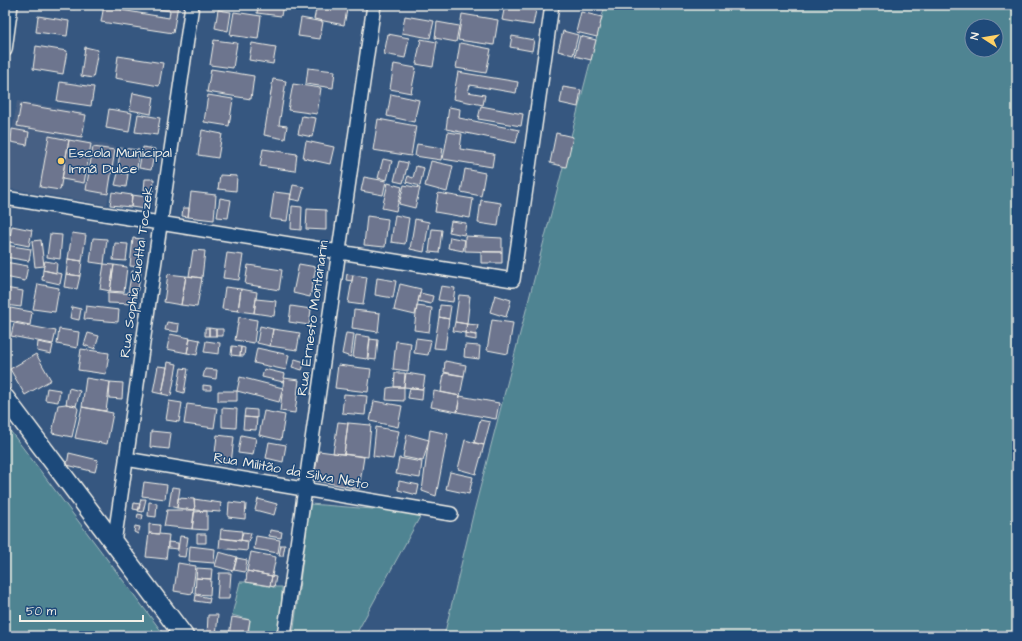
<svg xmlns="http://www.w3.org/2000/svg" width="1022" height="641" font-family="'Architects Daughter',sans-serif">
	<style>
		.built { fill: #466084 }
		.green { fill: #4f8492; stroke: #a2babd; fill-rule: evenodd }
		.building { fill: #6d758e; stroke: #f4f1e8 }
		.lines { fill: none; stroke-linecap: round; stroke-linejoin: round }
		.street-casing { stroke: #f4f1e8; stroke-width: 16 }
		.secondary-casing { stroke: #f4f1e8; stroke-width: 21 }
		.street { stroke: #1f4a7a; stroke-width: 13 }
		.secondary { stroke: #1f4a7a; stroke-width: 18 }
		.poi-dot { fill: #ffd166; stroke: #1f4a7a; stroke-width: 1.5 }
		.labels { text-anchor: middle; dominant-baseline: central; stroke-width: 3; stroke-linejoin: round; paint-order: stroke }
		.poi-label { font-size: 14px; fill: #f4f1e8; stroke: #1f4a7a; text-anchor: start }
		.street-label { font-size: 14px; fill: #f4f1e8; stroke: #1f4a7a }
	</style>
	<rect width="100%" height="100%" fill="#365780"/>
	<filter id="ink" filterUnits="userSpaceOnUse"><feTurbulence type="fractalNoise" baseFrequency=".025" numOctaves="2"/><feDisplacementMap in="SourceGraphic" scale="8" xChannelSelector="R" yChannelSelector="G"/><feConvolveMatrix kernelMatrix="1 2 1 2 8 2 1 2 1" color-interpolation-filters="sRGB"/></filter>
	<g filter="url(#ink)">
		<path class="built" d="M17 101 86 113 81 140 117 147 107 205 5 188V176Z"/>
		<path class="green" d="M605 5H1017V636H444L473 515ZM972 26H996V50H972Z
			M5 424 165 636H5Z
			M310 504 422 513 355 636H293Z
			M240 582C254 581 268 588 282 587L280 636H248L250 620 232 615Z"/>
		<path class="building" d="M52 5H76L75 9Z
			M104 5H122L121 10 169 18 170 11 149 8V5H178L173 33 101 22Z
			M258 5H283L281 16 257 13Z
			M317 5H348L344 25 314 19Z
			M505 5H537L533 25 502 20Z
			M218 10 231 12 228 31 215 28Z
			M234 12 261 16 258 39 230 35Z
			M581 12 602 17 597 37 576 32Z
			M462 14 498 20 494 45 458 40Z
			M38 16 69 21 67 36 36 32Z
			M405 16 434 21 430 38 402 33Z
			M301 18 323 22 320 39 298 36Z
			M437 22 459 26 456 42 435 38Z
			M563 31 578 35 573 55 558 51Z
			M388 34 409 38 405 58 384 54Z
			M512 36 534 40 532 51 510 47Z
			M580 36 596 40 591 60 575 56Z
			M421 39 437 42 433 67 416 64Z
			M214 40 237 43 233 68 210 65Z
			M252 43 276 47 273 64 249 60Z
			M460 43 491 49 486 73 456 68Z
			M36 46 67 51 63 74 33 69Z
			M85 47 98 50 93 78 81 76Z
			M118 56 163 63 159 86 115 78Z
			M394 64 416 68 411 93 390 89Z
			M308 68 335 71 333 88 306 84Z
			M211 69 254 76 251 99 207 92Z
			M458 72 518 82 516 93 470 85 468 92 485 95 483 105 453 99Z
			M273 79 286 81 279 125 287 126 285 139 264 135Z
			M60 82 94 87 91 106 57 101Z
			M293 84 321 88 317 114 288 110Z
			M563 87 581 90 578 107 560 103Z
			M133 93 154 97 151 114 130 110Z
			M391 94 419 100 414 122 387 116Z
			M208 95 233 99 229 126 204 122Z
			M21 104 86 115 82 137 17 126Z
			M481 106 523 114 521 126 478 119Z
			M449 107 460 109 459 118 519 130 516 143 446 129Z
			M109 109 132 113 129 132 106 128Z
			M138 114 160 118 157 135 135 132Z
			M302 116 316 118 312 137 298 134Z
			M378 119 416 126 411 156 373 150Z
			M12 129 29 132 27 145 11 142Z
			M202 130 222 134 218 158 198 155Z
			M448 132 462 134 460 149 494 154 492 167 443 159Z
			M556 133 573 137 566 167 550 163Z
			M49 136 69 140 60 190 40 187Z
			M69 140 91 144 84 183 62 179Z
			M306 141 334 147 330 164 303 158Z
			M417 144 443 148 441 160 415 156Z
			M93 147 115 150 108 194 86 190Z
			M143 147 155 149 151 170 139 168Z
			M120 148 139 150 137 169 118 168Z
			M263 149 297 154 295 171 260 166Z
			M383 159 392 161 387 180 378 178Z
			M399 161 408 163 403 183 394 181Z
			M431 161 453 166 447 192 425 186Z
			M416 166 424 168 420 186 406 182 408 176 413 178Z
			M465 169 485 173 481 196 461 192Z
			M118 173 128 174 126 187 115 185Z
			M220 175 237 176 236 191 218 189Z
			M364 177 386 181 383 195 361 191Z
			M145 179H154L153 191 144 190Z
			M388 183 402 187 396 211 382 208Z
			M293 185 304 187 300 201 290 199Z
			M404 185 420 188 415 208 399 204Z
			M112 192 132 195 131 207 110 205Z
			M191 192 216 195 214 220 188 217Z
			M274 192 291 194 287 221 270 219Z
			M438 193 473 199 470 218 435 212Z
			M132 195 147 197 145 209 131 207Z
			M220 198 231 200 228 218 217 217Z
			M481 200 501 203 498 226 478 223Z
			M292 206 302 207 301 230 291 229Z
			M183 208H189L188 217 182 216Z
			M307 209 326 210V230L306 229Z
			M395 215 409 218 405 244 391 242Z
			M367 216 388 219 385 247 364 245Z
			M415 219 429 222 424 252 410 249Z
			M451 221 466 223 464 235 449 232Z
			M12 226 32 230 29 246 9 242Z
			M432 229 442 230 439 253 429 252Z
			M72 233 86 235 82 261 68 259Z
			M50 234 62 235 60 259 47 257Z
			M465 236 502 238V252L465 251Z
			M450 237 465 240 463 251 448 248Z
			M93 238 107 239 104 264 90 262Z
			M133 238 143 239 140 267 130 266Z
			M41 240 44 266 35 267 32 241Z
			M115 243 128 244 126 261 113 260Z
			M5 245 31 249 29 261 5 257Z
			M193 250 205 251 202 278 189 276Z
			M481 252H502V263H481Z
			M227 253 243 255 239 280 223 278Z
			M68 259 82 261 80 276 66 274Z
			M45 261 57 263 56 273 43 270Z
			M5 262 28 266 25 281 5 277Z
			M104 264 114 265 110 291 100 289Z
			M299 264 316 267 310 297 293 293Z
			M114 265 127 267 124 292 110 291Z
			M248 265 282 270 279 290 245 284Z
			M43 270 62 274 60 284 42 280Z
			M132 271 141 272 137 294 128 293Z
			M66 274 80 276 77 289 64 287Z
			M168 274 186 276 181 305 164 302Z
			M347 274 353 275 352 281 346 280Z
			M353 275 367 277 363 305 348 303Z
			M186 276 202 278 197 307 181 305Z
			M377 278 396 281 393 298 375 295Z
			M38 284 59 288 55 312 33 309Z
			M400 284 421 289 415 315 394 310Z
			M441 286 455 288 453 302 438 300Z
			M225 287 241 289 238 311 222 309Z
			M5 288 23 291 21 307 5 305Z
			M241 289 257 292 254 313 238 311Z
			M108 292 135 294 134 304 108 303Z
			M420 293 433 296 431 304 418 301Z
			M459 295 470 296 467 324 455 322Z
			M495 295 511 300 506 317 490 312Z
			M256 299 276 301 274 316 254 313Z
			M440 305 451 306 449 319 439 317Z
			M86 306 119 310 118 322 84 319Z
			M291 306 311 309 309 325 289 322Z
			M417 306 432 308 429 332 414 330Z
			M5 307 32 312 30 325 5 320Z
			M72 307 81 309 79 320 70 318Z
			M354 310 380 313 378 332 352 328Z
			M239 317 257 320 254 343 235 340Z
			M439 317 449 319 445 349 434 348Z
			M492 320 513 323 508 354 487 350Z
			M167 322 179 324 178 332 165 330Z
			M455 322 467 324 465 333 453 331Z
			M14 323 56 331 53 344 11 336Z
			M467 324 478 325 476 335 465 333Z
			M260 326 273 329 270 346 257 343Z
			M205 328H209V336H205Z
			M209 328 216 329V336H209Z
			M59 329 79 332 77 348 57 344Z
			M216 329H223V336H216Z
			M273 329 300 333 297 350 270 346Z
			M88 333 99 336 95 349 84 345Z
			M346 333 354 334 351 357 342 354Z
			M465 333 476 335V340L465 338Z
			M170 334 190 338 187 353 167 349Z
			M356 335 370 337 367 359 353 357Z
			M190 338 200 340 197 355 187 353Z
			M416 338 431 340 428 355 414 353Z
			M370 339 378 340 376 360 368 359Z
			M206 341 220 343 219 354 204 352Z
			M396 341 411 343 408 371 393 369Z
			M38 342 53 345 51 354 37 351Z
			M465 345 480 346 479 359 464 357Z
			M232 346 241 347 240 356 231 355Z
			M241 347 245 348 244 356H240Z
			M257 348 289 355 286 370 254 363Z
			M81 349 109 353 106 374 78 370Z
			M36 354 51 380 25 395 10 369Z
			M295 359 305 362 302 370 292 367Z
			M445 361 466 365 464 376 444 372Z
			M168 362 177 364 171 396 162 394Z
			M338 365 371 369 368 392 335 388Z
			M158 366 167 367 162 394 153 392Z
			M181 368 188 369 184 393 177 391Z
			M205 369 217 370 216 379 203 377Z
			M264 369 285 374 283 382 262 377Z
			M395 373H405L404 387H394Z
			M406 373 425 376 423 389 404 387Z
			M444 373 464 376 460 396 441 392Z
			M240 377 283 388 279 402 237 391Z
			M86 378 110 382 106 411 82 407Z
			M284 378 299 380 295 413 280 411Z
			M110 382 123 383 122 399 109 398Z
			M203 385 211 386V390H203Z
			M394 387H404V401L386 400 387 388Z
			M47 388 60 390 58 402 45 400Z
			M69 388 80 391 76 406 66 404Z
			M410 388 423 389 422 400 408 398Z
			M218 391H237V401H218Z
			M434 391 460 396 457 412 431 407Z
			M344 394 367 396 365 415 342 413Z
			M460 396 499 403 496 419 457 412Z
			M169 401 182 403 179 422 166 420Z
			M374 401 402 406 398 427 370 421Z
			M66 404 76 406 78 409 72 437 52 433 58 405Z
			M187 404 217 408 214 428 184 424Z
			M82 407 113 413 107 444 75 438Z
			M222 408 237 409 236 428 222 427Z
			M245 409 257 410V418L244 417Z
			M264 411 285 415 281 440 259 435Z
			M244 417 257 418 256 430 243 429Z
			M480 420 490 422 484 445 474 443Z
			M338 422 348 423 344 454 333 453Z
			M348 423 371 425 368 457 344 454Z
			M376 427 399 431 393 459 373 456Z
			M430 430 448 434 436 496 422 491Z
			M151 431 171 433 169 449 150 447Z
			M407 434 429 440 423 461 403 457Z
			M217 435 234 437 231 464 214 463Z
			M241 435 256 438 253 455 238 453Z
			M465 440 484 445 476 474 458 469Z
			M269 442 286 445 283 462 266 458Z
			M319 451 364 457 359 489 313 480Z
			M69 453 98 460 95 472 67 465Z
			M399 458 422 462 420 478 396 474Z
			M450 472 473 477 469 494 446 489Z
			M399 481 419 485 417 495 398 490Z
			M144 482 167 485 165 499 142 496Z
			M172 487 180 488 177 508 169 506Z
			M178 498 194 499 195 510 177 508Z
			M141 499H146L143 512 138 511Z
			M194 499 221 503 220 512 195 510Z
			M258 499 277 504 274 515 255 510Z
			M149 502 157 503 156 517 148 516Z
			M229 502 246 504 245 519 228 517Z
			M134 503 140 504 139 510 133 509Z
			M167 510H195L192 529 164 526Z
			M207 511V530L192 529 194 512Z
			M138 514 143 515 142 520 137 518Z
			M149 524 160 525 159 534 149 533Z
			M135 526 140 527 138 534 134 532Z
			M221 529 242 531 241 541 220 538Z
			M270 530 282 532 281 538 269 536Z
			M243 532 251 533 249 542 241 540Z
			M149 533 169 535 166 559 146 557Z
			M197 534H206V543H197Z
			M180 536 188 537 185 557 177 556Z
			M256 536 280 540 278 553 254 549Z
			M220 538 248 541 247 551 219 548Z
			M168 542 178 543V549L168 548Z
			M281 545H285L283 556H279Z
			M190 546 215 549 214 563 189 561Z
			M219 552 237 557 233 571 215 566Z
			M251 552 276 557 272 576 247 571Z
			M237 558 247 560 245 572 234 570Z
			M178 563 196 566 192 594 174 591Z
			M197 568 212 569 211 579 196 578Z
			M247 571 272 576 270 586 246 582Z
			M219 573H231L229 599H217Z
			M272 576 276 577 274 587 270 586Z
			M196 578 211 579 210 595 195 594Z
			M196 595 210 598 209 603 195 601Z
			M208 615H218L216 636H207Z
			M232 617 250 620 247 636 229 635Z"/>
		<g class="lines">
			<g class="street-casing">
				<path id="street" d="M5 50 11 5
					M5 198 513 280 552 5
					M126 459 451 514
					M114 543 192 5
					M284 636 374 5"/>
			</g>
			<g class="secondary-casing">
				<path id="secondary" d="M5 398 184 636"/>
			</g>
			<use href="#street" class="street"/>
			<use href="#secondary" class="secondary"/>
		</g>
	</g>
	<circle class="poi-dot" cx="61" cy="161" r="4"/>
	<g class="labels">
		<g class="poi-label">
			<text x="69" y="153">Escola Municipal<tspan x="69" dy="16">Irmã Dulce</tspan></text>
		</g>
		<g class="street-label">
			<text transform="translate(137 272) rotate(-82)">Rua Sophia Suotta Toczek</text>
			<text transform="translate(313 318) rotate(-82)">Rua Ernesto Montanarin</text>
			<text transform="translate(291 471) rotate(10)">Rua Militão da Silva Neto</text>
		</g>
	</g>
	<rect width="1022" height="641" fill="none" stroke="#1f4a7a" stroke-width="20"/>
	<rect x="10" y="10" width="1002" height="621" fill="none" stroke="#f4f1e8" stroke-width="1.5" filter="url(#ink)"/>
	<g transform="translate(984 38) rotate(282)"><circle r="19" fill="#1f4a7a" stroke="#748da6"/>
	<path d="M0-3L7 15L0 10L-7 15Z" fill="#ffd166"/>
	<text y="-6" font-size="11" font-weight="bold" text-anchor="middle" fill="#f4f1e8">N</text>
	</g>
	<path d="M20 615v6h123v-6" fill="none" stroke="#f4f1e8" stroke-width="2"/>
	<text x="26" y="615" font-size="12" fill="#f4f1e8" stroke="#1f4a7a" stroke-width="3" paint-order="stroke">50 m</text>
</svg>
